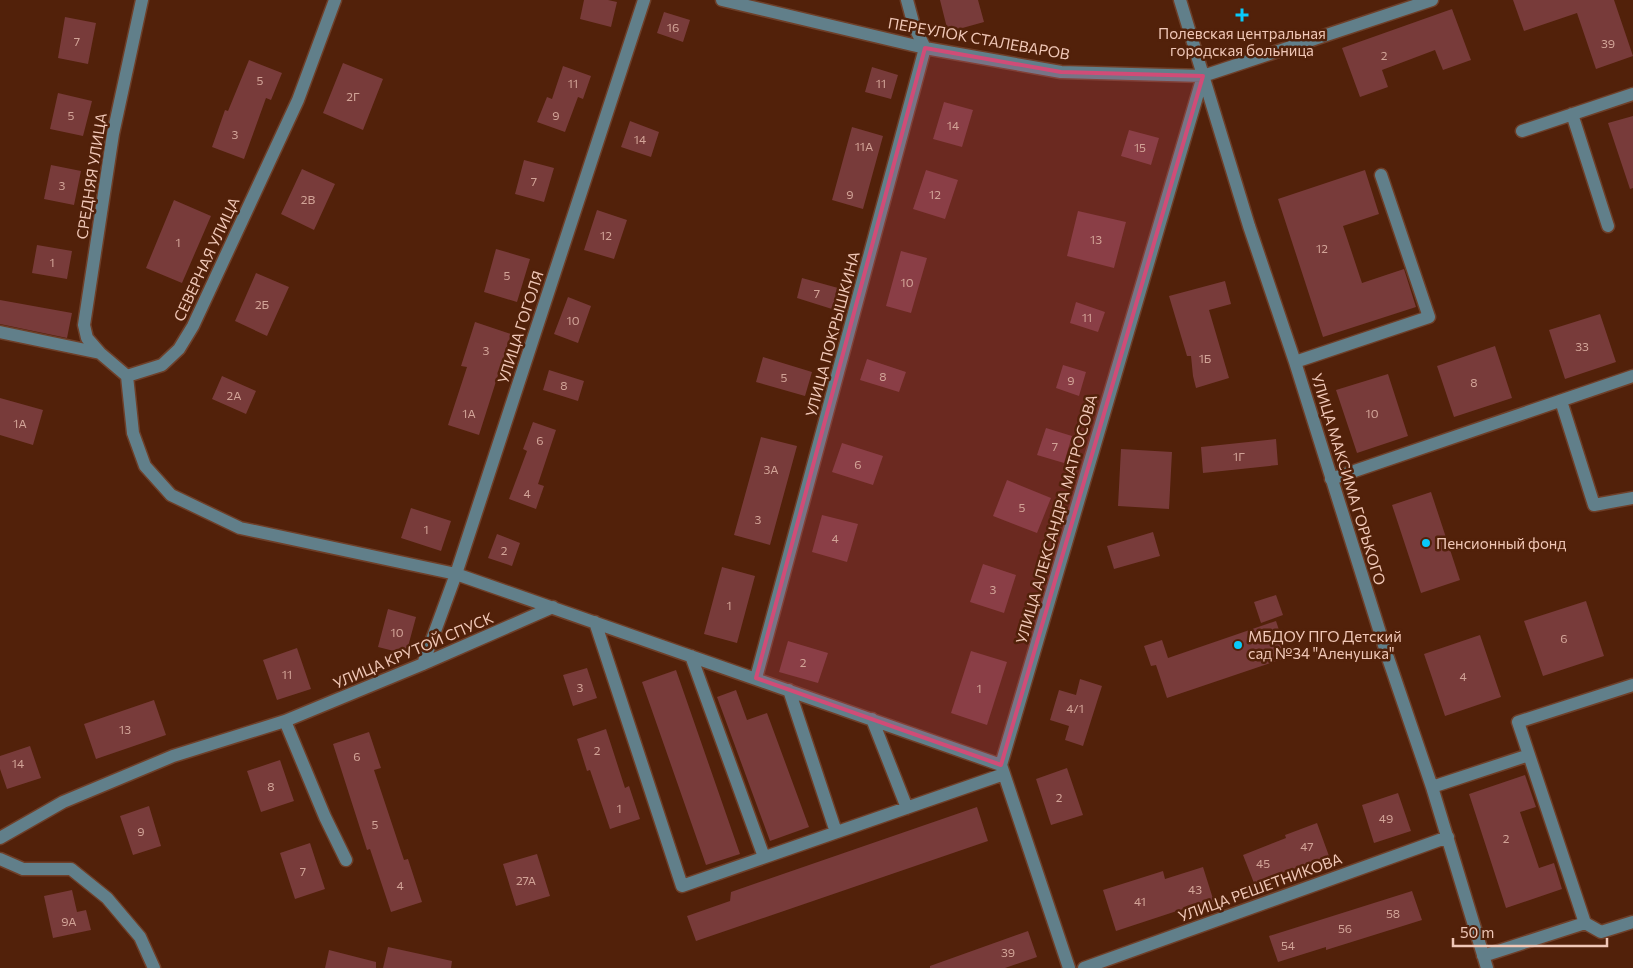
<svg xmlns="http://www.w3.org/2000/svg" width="1633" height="968" font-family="Commissioner,sans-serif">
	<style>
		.building { fill: #783b3a }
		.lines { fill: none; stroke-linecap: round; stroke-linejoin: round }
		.minor-casing { stroke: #6e3f29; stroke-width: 15 }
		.minor { stroke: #617f8a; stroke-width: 12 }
		.marked { fill: #d04c77; fill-opacity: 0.2; stroke: #d04c77; stroke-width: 4; stroke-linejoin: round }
		.poi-dot { fill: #09cafa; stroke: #52210a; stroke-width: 2 }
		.labels { text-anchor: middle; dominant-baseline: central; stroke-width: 5; stroke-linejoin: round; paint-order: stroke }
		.number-label { font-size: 12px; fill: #d2a498 }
		.poi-label { font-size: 15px; fill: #f0c7b7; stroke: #52210a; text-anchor: start }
		.street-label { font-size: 15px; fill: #f0c7b7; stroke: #52210a }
	</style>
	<rect width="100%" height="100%" fill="#52210a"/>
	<path class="building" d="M584 0H608L617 2 611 27 580 19Z
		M940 0H978L984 22 948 32Z
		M1513 0H1614L1633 56 1596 69 1577 13 1524 31Z
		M1452 9 1471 60 1443 70 1435 50 1382 70 1388 87 1360 97 1342 48Z
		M664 12 690 20 683 42 657 33Z
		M65 17 96 23 88 64 58 58Z
		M249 60 282 73 271 100 266 98 244 159 212 147 225 110 228 111Z
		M343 63 383 79 363 130 323 113Z
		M563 66 591 76 583 99 578 97 565 132 537 122 547 97 552 99Z
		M872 67 898 75 891 99 865 92Z
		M58 93 92 101 83 136 50 129Z
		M944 102 973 110 962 147 933 139Z
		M1633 116V188L1630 189 1608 123Z
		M630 121 659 132 651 157 621 147Z
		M852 127 883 136 863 209 832 200Z
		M1129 130 1159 138 1151 165 1121 156Z
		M524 160 554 168 544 202 515 194Z
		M51 165 81 171 74 205 44 199Z
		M302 169 335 184 314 230 281 214Z
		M926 170 958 180 945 219 913 209Z
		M1365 170 1379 214 1343 226 1362 283 1404 269 1416 307 1323 337 1278 199Z
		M174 200 211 216 182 283 146 268Z
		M597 210 627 220 614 259 584 250Z
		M1078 211 1126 222 1114 268 1067 256Z
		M37 245 72 251 67 279 32 273Z
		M496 249 530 259 517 302 484 292Z
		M901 251 927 258 911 313 886 306Z
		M256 273 289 287 267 336 235 321Z
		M802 278 838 288 832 309 797 298Z
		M1225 281 1231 304 1209 310 1229 378 1196 388 1193 376 1191 356H1187L1169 296Z
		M568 297 591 306 578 343 554 334Z
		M0 300 72 313 67 338 0 324Z
		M1076 302 1105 312 1098 332 1070 323Z
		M1600 314 1616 362 1565 379 1549 330Z
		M475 322 511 334 479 435 448 425 467 367 461 366Z
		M1495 346 1512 398 1454 417 1437 366Z
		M763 357 812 372 805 396 756 382Z
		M867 359 906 372 899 392 860 380Z
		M1063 365 1086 372 1079 396 1056 388Z
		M549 370 584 381 578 401 543 390Z
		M1388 374 1408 436 1357 453 1336 390Z
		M222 376 256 391 246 414 212 399Z
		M0 398 43 410 33 445 0 435Z
		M533 422 556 430 538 484 544 486 536 509 509 499 527 451 523 449Z
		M1046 428 1072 436 1064 463 1037 455Z
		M761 437 797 446 770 545 734 535Z
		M1276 439 1278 465 1203 473 1201 447Z
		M842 443 883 456 873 485 832 472Z
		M1121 449 1172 452 1169 509 1118 506Z
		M1007 480 1051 498 1037 533 993 516Z
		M1431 492 1460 580 1421 593 1392 505Z
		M411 508 451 521 441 551 401 538Z
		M822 515 858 524 847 562 812 552Z
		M1153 532 1160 556 1114 569 1107 546Z
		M497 534 520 543 512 566 488 558Z
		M983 564 1016 575 1004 613 970 602Z
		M722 567 755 576 737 643 704 634Z
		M1276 595 1283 615 1261 623 1254 602Z
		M1586 601 1604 656 1543 676 1524 621Z
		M388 609 416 617 406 654 378 647Z
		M1276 621 1288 657 1167 698 1156 665 1151 666 1144 646 1162 640 1168 658Z
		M1480 635 1501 697 1445 716 1424 654Z
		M788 641 828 653 818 683 779 672Z
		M297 648 311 689 277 700 263 660Z
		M971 651 1007 662 987 725 951 713Z
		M587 668 597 698 573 706 563 675Z
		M676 670 740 854 706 865 642 682Z
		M1080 679 1102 686 1083 746 1065 740 1069 726 1050 720 1059 690 1076 695Z
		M736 690 747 720 767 713 809 827 770 841 717 697Z
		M154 700 166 735 96 759 84 724Z
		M606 729 625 788 629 786 640 819 610 829 590 770 587 771 577 739Z
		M369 732 381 768 374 770 404 860 408 859 422 902 391 912 370 849 367 850 333 744Z
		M30 746 41 778 7 789 0 769V756Z
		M280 760 294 801 261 812 247 771Z
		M1067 768 1083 815 1051 825 1036 779Z
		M1525 775 1536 807 1520 812 1539 868 1554 863 1562 889 1506 908 1469 794Z
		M1398 793 1411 831 1374 843 1362 805Z
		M149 806 161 846 133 855 120 816Z
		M977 807 988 841 696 941 687 916 730 901 731 892Z
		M1317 823 1329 856 1254 883 1243 855 1286 838 1285 835Z
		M310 843 325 889 295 899 280 853Z
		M537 854 550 896 516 906 503 864Z
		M1203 867 1214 902 1187 911 1186 908 1116 931 1103 890 1163 871 1165 879Z
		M72 890 77 912 86 910 91 930 53 938 44 896Z
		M1412 891 1422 920 1326 950V947L1278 962 1269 936Z
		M1028 931 1037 957 1005 968H930V966Z
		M388 947 452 961 451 968H383Z
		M329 950 376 962V968H325Z"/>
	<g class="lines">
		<g class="minor-casing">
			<path id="minor" d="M722 0 925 48 1061 72 1203 76 1432 0
				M1180 0 1249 226 1295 362 1388 658 1432 787 1487 968
				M1572 114 1608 226
				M1522 131 1633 94
				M0 332 100 353 127 376 162 365 179 349 193 326 298 100 335 0
				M100 353 87 338 84 325 113 134 142 0
				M1295 362 1429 317 1381 175
				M127 376 133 433 145 466 171 495 240 528 456 574 1001 765
				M1561 401 1594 505 1633 498
				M1331 479 1633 376
				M595 622 682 886 1004 774
				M691 656 764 857
				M423 664 456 574 644 0
				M756 678 925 48 914 26 907 0
				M1633 685 1518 722 1585 923 1601 932 1633 922
				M789 690 836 832
				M872 719 907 808
				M285 721 325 817 346 860
				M1432 787 1529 755
				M0 838 63 802 173 756 285 721 423 664 553 607
				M0 859 23 869H71L107 898 140 937 154 968
				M1483 956 1585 923
				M1069 968 1001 765 1203 76
				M1084 968 1448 837"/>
		</g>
		<use href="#minor" class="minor"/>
	</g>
	<path class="marked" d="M925 48 1061 72 1203 76 1001 765 756 678Z"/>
	<g class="poi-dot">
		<path d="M1239.5 7.5h5v5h5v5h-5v5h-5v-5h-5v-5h5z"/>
		<circle cx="1426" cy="543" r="5"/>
		<circle cx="1238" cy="645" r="5"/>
	</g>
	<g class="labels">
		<g class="number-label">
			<text x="673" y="27">16</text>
			<text x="77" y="41">7</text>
			<text x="1608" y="43">39</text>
			<text x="1384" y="55">2</text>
			<text x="260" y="80">5</text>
			<text x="573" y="83">11</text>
			<text x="881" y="83">11</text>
			<text x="353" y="96">2Г</text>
			<text x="71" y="115">5</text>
			<text x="556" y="115">9</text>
			<text x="953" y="125">14</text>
			<text x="235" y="134">3</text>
			<text x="640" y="139">14</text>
			<text x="864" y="146">11А</text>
			<text x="1140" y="147">15</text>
			<text x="534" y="181">7</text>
			<text x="62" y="185">3</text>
			<text x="850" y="194">9</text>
			<text x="935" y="194">12</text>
			<text x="308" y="199">2В</text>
			<text x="606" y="235">12</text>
			<text x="1096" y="239">13</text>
			<text x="178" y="242">1</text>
			<text x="1322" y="248">12</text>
			<text x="52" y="262">1</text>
			<text x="507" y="275">5</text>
			<text x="907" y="282">10</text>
			<text x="817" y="293">7</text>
			<text x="262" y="304">2Б</text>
			<text x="1087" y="317">11</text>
			<text x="573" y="320">10</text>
			<text x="1582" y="346">33</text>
			<text x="486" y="350">3</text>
			<text x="1205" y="358">1Б</text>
			<text x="883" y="376">8</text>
			<text x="784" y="377">5</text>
			<text x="1071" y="380">9</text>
			<text x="1474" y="382">8</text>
			<text x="564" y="385">8</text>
			<text x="234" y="395">2А</text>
			<text x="469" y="413">1А</text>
			<text x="1372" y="413">10</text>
			<text x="20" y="423">1А</text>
			<text x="540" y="440">6</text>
			<text x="1055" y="446">7</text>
			<text x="1239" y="456">1Г</text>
			<text x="858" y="464">6</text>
			<text x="771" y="469">3А</text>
			<text x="527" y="493">4</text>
			<text x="1022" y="507">5</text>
			<text x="758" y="519">3</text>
			<text x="426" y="529">1</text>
			<text x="835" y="538">4</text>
			<text x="504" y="550">2</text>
			<text x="993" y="589">3</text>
			<text x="729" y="605">1</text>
			<text x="397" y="632">10</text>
			<text x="1564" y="638">6</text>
			<text x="803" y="662">2</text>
			<text x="287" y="674">11</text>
			<text x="1463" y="676">4</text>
			<text x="580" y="687">3</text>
			<text x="979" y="688">1</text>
			<text x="1075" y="708">4/1</text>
			<text x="125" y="729">13</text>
			<text x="597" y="750">2</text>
			<text x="357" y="756">6</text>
			<text x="18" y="763">14</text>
			<text x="271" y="786">8</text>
			<text x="1059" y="797">2</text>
			<text x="619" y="808">1</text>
			<text x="1386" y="818">49</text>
			<text x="375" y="824">5</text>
			<text x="141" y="831">9</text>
			<text x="1506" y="838">2</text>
			<text x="1307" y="846">47</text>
			<text x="1263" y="863">45</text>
			<text x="303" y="871">7</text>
			<text x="526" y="880">27А</text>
			<text x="400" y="885">4</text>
			<text x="1195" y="889">43</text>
			<text x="1140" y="901">41</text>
			<text x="1393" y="913">58</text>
			<text x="69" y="921">9А</text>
			<text x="1345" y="928">56</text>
			<text x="1288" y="945">54</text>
			<text x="1008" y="952">39</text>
		</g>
		<g class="poi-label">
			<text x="1242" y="33" text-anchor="middle">Полевская центральная<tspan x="1242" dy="17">городская больница</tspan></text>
			<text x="1436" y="543">Пенсионный фонд</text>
			<text x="1248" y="636">МБДОУ ПГО Детский<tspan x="1248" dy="17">сад №34 "Аленушка"</tspan></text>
		</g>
		<g class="street-label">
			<text transform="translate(979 38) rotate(10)">ПЕРЕУЛОК СТАЛЕВАРОВ</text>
			<text transform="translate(91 176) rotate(-81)">СРЕДНЯЯ УЛИЦА</text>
			<text transform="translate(206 259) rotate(-65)">СЕВЕРНАЯ УЛИЦА</text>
			<text transform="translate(520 327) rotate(-72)">УЛИЦА ГОГОЛЯ</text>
			<text transform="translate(832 334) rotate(-75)">УЛИЦА ПОКРЫШКИНА</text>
			<text transform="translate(1349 479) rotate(73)">УЛИЦА МАКСИМА ГОРЬКОГО</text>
			<text transform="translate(1056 519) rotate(-74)">УЛИЦА АЛЕКСАНДРА МАТРОСОВА</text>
			<text transform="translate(413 650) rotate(-23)">УЛИЦА КРУТОЙ СПУСК</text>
			<text transform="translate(1260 887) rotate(-20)">УЛИЦА РЕШЕТНИКОВА</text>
		</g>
	</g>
	<path d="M1453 938v8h154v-8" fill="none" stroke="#f0c7b7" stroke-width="2.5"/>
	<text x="1460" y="938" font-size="15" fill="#f0c7b7" stroke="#52210a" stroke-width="4" paint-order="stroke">50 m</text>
</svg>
